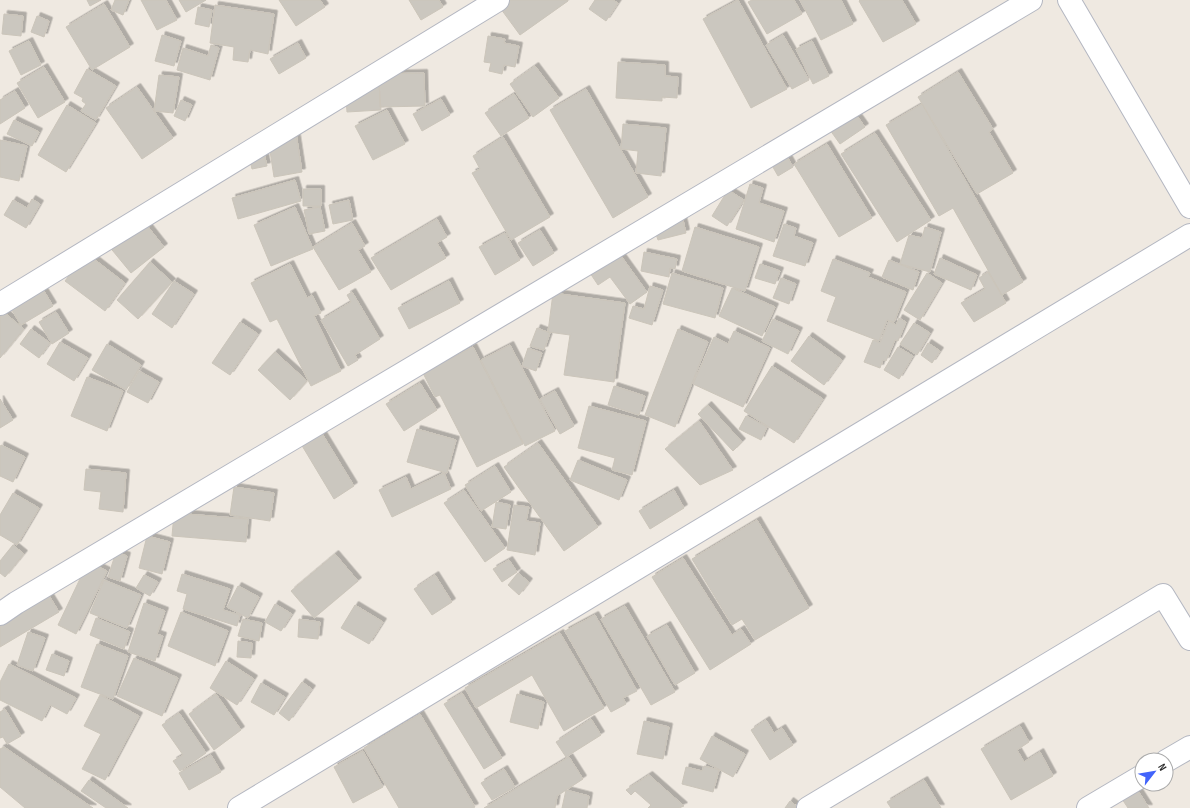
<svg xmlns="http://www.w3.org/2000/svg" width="1190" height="808" font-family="'Sofia Sans Condensed',sans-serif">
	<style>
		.building { fill: #cbc7bf; stroke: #cbc5ba; filter: url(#shadow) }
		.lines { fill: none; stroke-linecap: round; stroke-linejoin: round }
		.minor-casing { stroke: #b4b7c1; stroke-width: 24 }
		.minor { stroke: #fff; stroke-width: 22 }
	</style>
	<defs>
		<filter id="shadow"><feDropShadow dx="3.5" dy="-3.5" stdDeviation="0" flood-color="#0004"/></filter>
	</defs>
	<rect width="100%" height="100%" fill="#efe9e1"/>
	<path class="building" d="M87 0H101L90 6Z
		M115 0H129L123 15 111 10Z
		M141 0H166L177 20 157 30Z
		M179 0H206L186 12Z
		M279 0H320L325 7 296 26Z
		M409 0H439L443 7 421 20Z
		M505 0H567L568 1 520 35 498 5Z
		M595 0H613L618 3 606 21 589 9Z
		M738 0 787 89 751 108 703 19Z
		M752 0H794L802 14 767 34 748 2Z
		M800 0H841L853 24 821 40Z
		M860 0H902L916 24 883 42 859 1Z
		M104 4 130 47 92 70 66 27Z
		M215 5 274 14 268 54 250 50 248 62 233 60 234 47 210 43Z
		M198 7 212 10 209 27 195 24Z
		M4 14 23 16 21 36 2 34Z
		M37 16 49 21 44 37 31 32Z
		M162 35 181 41 174 66 155 61Z
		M783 35 809 80 792 89 766 45Z
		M488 36 505 39 504 43 519 46 515 67 504 65 502 74 489 71 491 63 484 62Z
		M29 41 41 65 21 75 9 51Z
		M812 41 829 76 813 84 796 49Z
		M298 43 306 58 279 74 270 59Z
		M211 45 219 48 210 80 177 70 183 48 208 56Z
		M618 62 665 65V76L678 77 677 98 662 97V101L616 98Z
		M535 66 559 98 533 117 510 84Z
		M44 67 65 102 38 118 17 83Z
		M87 69 116 86 96 120 81 111 86 104 82 101 83 98 74 93Z
		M958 72 993 129 989 132 1013 173 977 194 918 97Z
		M424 73 425 106 380 107 379 74Z
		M159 75 179 77 173 113 154 111Z
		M379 84 381 110 347 112 345 87Z
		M137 87 173 138 142 159 106 108Z
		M586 89 648 197 613 218 550 110Z
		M15 91 25 108 0 124V100Z
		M514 94 529 118 501 136 485 113Z
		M441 99 450 115 422 131 413 114Z
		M181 100 192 105 185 121 174 116Z
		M922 104 1023 282 1002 295 953 208 939 216 886 125Z
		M67 105 96 123 66 172 38 155Z
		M387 110 405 144 373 160 355 126Z
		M855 113 865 127 840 144 830 130Z
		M14 120 39 132 32 146 7 134Z
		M623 124 666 128 661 176 636 173 638 151 621 149Z
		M296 133 302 172 274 177 268 138Z
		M875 133 931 220 897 242 841 154Z
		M503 137 550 217 511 240 472 173 480 169 473 156Z
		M0 140 27 146 19 181 0 177Z
		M827 144 872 218 839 237 794 164Z
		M263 149 267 166 252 169 248 152Z
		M785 153 793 167 778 176 770 162Z
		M295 180 301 201 238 219 232 198Z
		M750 184 763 188 759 203 784 211 774 242 736 229Z
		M303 189H321V206H303Z
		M728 190 744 200 727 226 712 216Z
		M32 199 40 204 26 228 4 215 13 200 27 208Z
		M349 200 353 220 333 224 329 205Z
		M295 207 313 249 271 266 254 225Z
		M320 207 325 231 309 234 304 210Z
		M141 218 164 247 131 273 108 245Z
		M437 219 447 237 437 243 446 258 391 290 371 258Z
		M683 220 686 233 658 240 654 228Z
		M352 223 365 246 358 250 371 272 339 290 313 247Z
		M784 224 796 228 794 236 813 243 805 266 773 256Z
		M695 227 759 247 745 291 682 271Z
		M925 227 941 232 930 272 900 264 909 235 922 238Z
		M540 230 554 253 533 266 518 243Z
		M505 233 520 260 495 275 479 247Z
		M616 249 647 292 630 304 610 277 598 285 588 270Z
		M644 252 677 259 675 269 670 268 669 277 641 271Z
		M86 253 125 283 105 311 65 281Z
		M940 258 977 275 971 290 934 274Z
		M833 259 870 273 868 277 906 292 894 322 887 320 879 341 827 321 836 297 821 291Z
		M889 260 919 272 913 290 882 277Z
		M150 262 172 282 138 319 117 300Z
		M290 264 307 298 312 295 321 313 314 316 341 371 311 386 277 319 270 322 251 283Z
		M760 264 780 271 775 284 755 278Z
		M988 272 1006 303 974 322 961 303 985 289 979 278Z
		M672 273 723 288 715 318 663 304Z
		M927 273 942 283 920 320 904 310Z
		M36 278 53 306 21 325 4 297Z
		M781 278 796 284 789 304 773 298Z
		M174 281 194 294 172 328 152 314Z
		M449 281 460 303 409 329 398 308Z
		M650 286 663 290 652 325 629 318 633 306 644 309Z
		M732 288 775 307 762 336 719 316Z
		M352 292 380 339 355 355 358 360 348 366 321 320 351 302 347 295Z
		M553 293 625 303 614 382 564 375 570 335 548 332Z
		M0 309 24 329 0 358Z
		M56 312 69 333 52 344 39 322Z
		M899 318 906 322 898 341 895 340 886 361 883 360 880 368 864 362 873 340 880 343 889 321 896 325Z
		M773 319 799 331 788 354 762 341Z
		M240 322 258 334 230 375 212 363Z
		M914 323 930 333 917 355 900 344Z
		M537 328 550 333 544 350 530 346Z
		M31 329 50 343 39 358 20 344Z
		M678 329 708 342 675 427 645 415Z
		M734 331 770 348 743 407 693 384 714 337 728 344Z
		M809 336 842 360 824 385 791 361Z
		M60 342 88 358 74 381 47 364Z
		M928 343 940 351 932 363 921 355Z
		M107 344 141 365 126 390 92 370Z
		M510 345 555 431 525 446 481 360Z
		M473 347 523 444 477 467 440 395 435 397 423 373Z
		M898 347 913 356 899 379 884 370Z
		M528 348 542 353 536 371 522 366Z
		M275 352 307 381 290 400 258 370Z
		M772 366 823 399 794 443 744 411Z
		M139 371 159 382 148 403 127 392Z
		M87 377 123 391 107 431 71 416Z
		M420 383 437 410 404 431 386 404Z
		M614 386 645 396 639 415 608 405Z
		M555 391 574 426 560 434 540 399Z
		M0 399 13 420 0 428Z
		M708 405 742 442 733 451 698 414Z
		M589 406 646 421 632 475 612 470 615 458 578 448Z
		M746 416 767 427 761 440 739 429Z
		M699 421 733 470 700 485 665 449Z
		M318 427 354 486 334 499 298 439Z
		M417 429 456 440 447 473 407 462Z
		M538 443 598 527 564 551 504 467Z
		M1 445 25 457 13 482 0 476V447Z
		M578 460 627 480 619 500 570 480Z
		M495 466 511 492 481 511 465 485Z
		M86 469 126 473 123 512 99 509 101 492 84 490Z
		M444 473 451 489 392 517 379 490 406 477 411 489Z
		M234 487 274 493 270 521 230 515Z
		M464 490 505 548 485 562 444 503Z
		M674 490 684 508 650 529 639 511Z
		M13 493 39 508 17 545 0 535V515Z
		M496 502 510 505 506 529 492 527Z
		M514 505 529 507 526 521 540 523 535 555 507 550Z
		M174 513 248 519 246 542 172 536Z
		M757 520 809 608 755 640 742 619 732 625 692 559Z
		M147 536 170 542 162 574 139 568Z
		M13 545 24 554 5 577 0 573V561Z
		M116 552 127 556 120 581 108 577Z
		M335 554 358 581 314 618 291 591Z
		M683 558 732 635 741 629 751 644 710 670 652 577Z
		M509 560 517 572 502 582 493 569Z
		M88 562 107 571 76 634 58 625Z
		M518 573 529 582 519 595 508 585Z
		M182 574 230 589 223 610 240 615 237 626 183 609 187 594 177 591Z
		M144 575 158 582 150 596 136 588Z
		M435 575 452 602 432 615 414 589Z
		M104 580 141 595 127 628 90 613Z
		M238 586 259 597 248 618 227 607Z
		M45 589 59 612 0 647V624Z
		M144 603 165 611 157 634 163 636 155 661 128 652Z
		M275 604 292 614 281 631 265 622Z
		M355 605 383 622 369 644 341 628Z
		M625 606 675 692 651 705 601 619Z
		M181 612 228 631 215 666 168 646Z
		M595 615 637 691 623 698 626 704 611 712 565 631Z
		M96 618 130 632 124 649 90 635Z
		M243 619 262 623 259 641 238 636Z
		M299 619 320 622 318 639 298 637Z
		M667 625 695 673 675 685 647 636Z
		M28 632 45 638 33 671 17 665Z
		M560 633 604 708 564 731 532 675 476 708 465 688Z
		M238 641 252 643 251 658 237 657Z
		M97 644 128 656 113 699 81 687Z
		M52 654 69 661 64 676 46 670Z
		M134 658 178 678 162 716 117 696Z
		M226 661 254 679 237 705 210 688Z
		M9 664 76 698 67 714 50 705 42 721 0 700V682Z
		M302 682 312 689 289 721 279 713Z
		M261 683 285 697 274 715 251 702Z
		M462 693 502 758 484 769 444 704Z
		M216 694 241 730 214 750 189 714Z
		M517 694 544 702 538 729 510 722Z
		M100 695 139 716 105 780 82 769 101 734 84 726Z
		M5 709 21 736 7 744 3 737 0 738V712Z
		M179 713 206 753 180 771 173 761 183 755 162 725Z
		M420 714 475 807 473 808H399L364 748Z
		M591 719 601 735 566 757 556 742Z
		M766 720 774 733 782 728 793 745 770 760 751 730Z
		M644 721 669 727 663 759 637 754Z
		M1020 726 1029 742 1017 750 1024 762 1040 752 1053 776 1011 800 981 749Z
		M712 736 745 754 733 777 700 759Z
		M4 747 93 808H25L0 787V749Z
		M363 751 383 787 353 803 334 767Z
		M211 755 221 772 189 790 179 773Z
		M569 757 583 779 557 796 555 808H484Z
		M704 766 719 770 713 792 682 784 686 767 702 771Z
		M504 769 515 787 492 800 481 783Z
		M649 775 684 806 679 808H648L651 805 635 791 631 795 626 790Z
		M89 780 128 808H106L81 791Z
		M924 780 941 808H891L887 802Z
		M1135 786 1149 808H1128L1120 796Z
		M566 790 589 796 587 808H562Z
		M790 801 799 808H785Z"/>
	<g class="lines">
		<g class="minor-casing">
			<path id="minor" d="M1069 0 1190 207
				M0 304 498 0
				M0 614 16 603 1031 0
				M1166 761 1190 747
				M239 808 1190 235
				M808 808 1163 595 1190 639
				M1088 808 1142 776"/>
		</g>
		<use href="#minor" class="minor"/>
	</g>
	<g transform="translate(1154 772) rotate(59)"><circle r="19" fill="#ffffff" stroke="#ababab"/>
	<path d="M0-3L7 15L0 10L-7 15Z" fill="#4264fb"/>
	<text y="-6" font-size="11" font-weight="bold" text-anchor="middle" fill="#2e2e2e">N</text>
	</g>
</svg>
